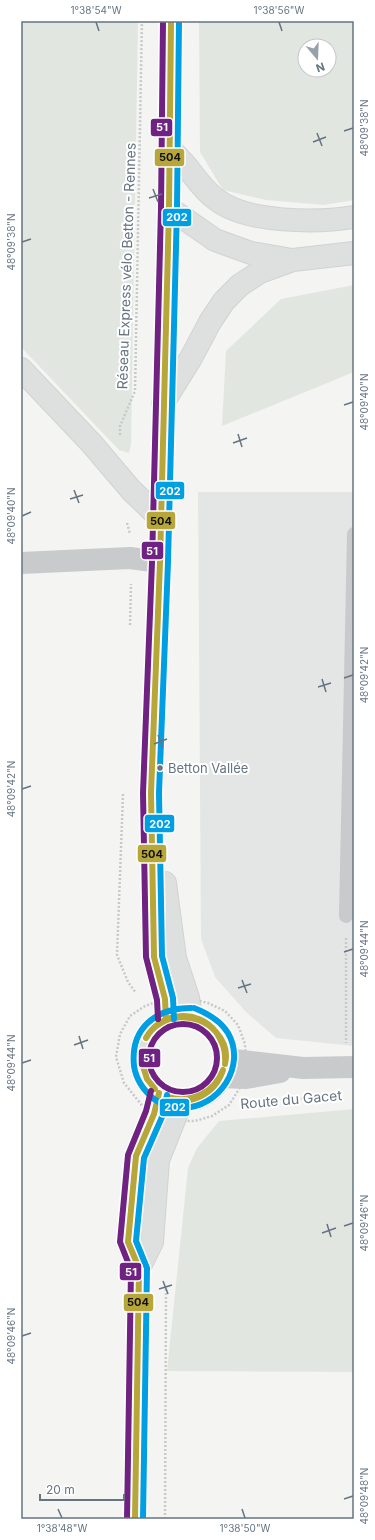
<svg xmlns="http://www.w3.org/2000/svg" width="375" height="1540" font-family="Inter,sans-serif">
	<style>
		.built { fill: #e4e6e6 }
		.green { fill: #e2e6e1; fill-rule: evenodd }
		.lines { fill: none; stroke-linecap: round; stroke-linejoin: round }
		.secondary-casing { stroke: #d1d2d2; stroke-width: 24 }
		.primary-casing { stroke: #d1d2d2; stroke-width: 24 }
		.path { stroke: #c7c8c8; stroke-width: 2.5; stroke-dasharray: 2 2; stroke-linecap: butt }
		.service { stroke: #c9cacb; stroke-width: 14 }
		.minor { stroke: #c9cacb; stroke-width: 22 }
		.secondary { stroke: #dedfdf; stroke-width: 22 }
		.primary { stroke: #dedfdf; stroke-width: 22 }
		.bus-1-casing { stroke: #fff; stroke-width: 9 }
		.bus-2-casing { stroke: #fff; stroke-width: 9 }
		.bus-3-casing { stroke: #fff; stroke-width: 9 }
		.bus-1 { stroke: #b7a73a; stroke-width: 6 }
		.bus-2 { stroke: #009fe3; stroke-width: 6 }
		.bus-3 { stroke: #6f2282; stroke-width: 6 }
		.ticks { fill: none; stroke: #667481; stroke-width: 1.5 }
		.bus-dot { fill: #667481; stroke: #fff; stroke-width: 1.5 }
		.labels { text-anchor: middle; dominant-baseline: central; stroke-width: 4; stroke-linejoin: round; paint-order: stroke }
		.bus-label { font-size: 13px; fill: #667481; stroke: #fff; text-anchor: start }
		.street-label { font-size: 14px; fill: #667481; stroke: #fff }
		.line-badge { stroke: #fff; stroke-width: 1.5 }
		.badge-label { font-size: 11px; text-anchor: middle; font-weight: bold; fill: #fff }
		.pale-badge-label { font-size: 11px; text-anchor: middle; font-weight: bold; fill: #111 }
		.neatline { fill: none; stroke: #667481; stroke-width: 1.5 }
		.ticks-label { font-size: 10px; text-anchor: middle; fill: #667481 }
	</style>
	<rect width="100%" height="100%" fill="#f4f4f3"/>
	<path class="built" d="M198 492H354V1046L276 1038 246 1012 215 977 201 939Z"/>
	<path class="green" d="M22 21H138L131 444 129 453 119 450 21 347Z
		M199 21H354V200L324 205 266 200 223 190 200 152ZM305 46H329V70H305Z
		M354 285V372L222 426 226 351 281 299Z
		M354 1109V1372L167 1371 188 1168 197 1148 219 1121Z"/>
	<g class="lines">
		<g class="secondary-casing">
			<path id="secondary" d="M165 883 175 958 188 998 191 1016
				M141 1058a42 42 0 1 1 84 0a42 42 0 1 1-84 0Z
				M166 1019 165 999 154 957 151 793 160 562 169 208 171 21
				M139 1268 152 1242 158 1160 182 1100
				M135 1519 139 1268 128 1242 136 1156 154 1114 159 1093"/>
		</g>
		<g class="primary-casing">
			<path id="primary" d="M169 148C175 154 181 160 186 166 196 178 204 191 217 200 247 223 317 223 354 217
				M169 208 215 240 251 253 292 260
				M21 369 92 444 131 490 161 519
				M163 403 191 358 210 322 224 301 240 285 260 272 293 260 354 253"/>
		</g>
		<path class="path" d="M120 435V426L135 391 142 21
			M127 523 130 534
			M130 625 131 584
			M123 794 117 955 128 982 136 993
			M346 938V1043
			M188 998 208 1003 225 1011 238 1025 245 1044 246 1061V1078L229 1105 212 1116 195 1121H173L154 1114 144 1108 124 1083 116 1057 120 1034 130 1016 145 1006 165 999Z
			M273 1101 342 1095
			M165 1519 166 1286"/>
		<path class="service" d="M346 916 354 534"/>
		<path class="minor" d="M21 563 130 558 160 562
			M226 1059 303 1068 354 1067
			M221 1077 246 1078 280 1072"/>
		<use href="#secondary" class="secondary"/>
		<use href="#primary" class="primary"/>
		<g class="bus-1-casing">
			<path id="bus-1" d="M166 1019 165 999 154 957 151 793 160 562 169 208 171 21
				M216 1032C224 1041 228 1052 225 1064
				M216 1032C223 1043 226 1051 225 1064
				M146 1038C160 1012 198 1008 216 1032
				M146 1038C160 1013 197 1010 216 1032
				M142 1063 147 1079 155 1089
				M167 1097C191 1104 214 1093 223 1070
				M167 1097C190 1107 215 1094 223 1070
				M135 1519 139 1268 128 1242 136 1156 154 1114 159 1093"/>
		</g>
		<g class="bus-2-casing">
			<path id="bus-2" d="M191 1008C156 1008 130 1028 134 1066 136 1079 143 1090 154 1099 162 1105 172 1108 182 1108 219 1108 247 1066 228 1033 220 1020 207 1013 194 1008
				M174 1019 173 998 162 956 159 793 168 562 177 208 179 21
				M143 1519 147 1268 136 1241 144 1158 162 1117 167 1095"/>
		</g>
		<g class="bus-3-casing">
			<path id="bus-3" d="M158 1019 157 1000 146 957 143 793 152 562 161 208 163 21
				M149 1058a34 34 0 1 1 68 0a34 34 0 1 1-68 0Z
				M127 1519 131 1270 120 1242 128 1155 146 1111 151 1091"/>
		</g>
		<use href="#bus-1" class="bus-1"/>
		<use href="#bus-2" class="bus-2"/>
		<use href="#bus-3" class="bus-3"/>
	</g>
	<path class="ticks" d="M96 22 99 31M279 22 282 31M344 131 353 128M317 133 322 146M313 142 326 137M153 189 158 202M149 198 162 194M22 242 31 239M344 405 353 402M238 434 242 447M233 443 247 438M74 490 79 503M70 499 83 495M22 516 31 512M344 678 353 675M322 679 326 692M318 687 331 683M158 735 163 748M154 744 167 739M22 789 31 786M344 952 353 949M242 980 247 993M238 988 251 984M79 1036 83 1049M74 1045 88 1040M22 1063 31 1060M327 1224 331 1237M344 1226 353 1223M322 1233 336 1228M163 1281 168 1294M159 1289 172 1285M22 1336 31 1333M344 1499 353 1496M58 1509 62 1518M242 1509 245 1518"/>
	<circle class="bus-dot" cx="160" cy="768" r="3.5"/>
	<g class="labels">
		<g class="bus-label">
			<text x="168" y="768">Betton Vallée</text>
		</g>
		<g class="street-label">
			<text transform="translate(126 266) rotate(-88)">Réseau Express vélo Betton - Rennes</text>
			<text transform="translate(291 1099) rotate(-5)">Route du Gacet</text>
		</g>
	</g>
	<g class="line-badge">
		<rect x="150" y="118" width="23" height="19" rx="4" fill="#6f2282"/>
		<rect x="154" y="148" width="31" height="19" rx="4" fill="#b7a73a"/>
		<rect x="162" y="208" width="30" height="19" rx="4" fill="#009fe3"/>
		<rect x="155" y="481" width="30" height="19" rx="4" fill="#009fe3"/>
		<rect x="146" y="511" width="30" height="19" rx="4" fill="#b7a73a"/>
		<rect x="141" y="541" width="23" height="19" rx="4" fill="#6f2282"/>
		<rect x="144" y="814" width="31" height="19" rx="4" fill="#009fe3"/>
		<rect x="137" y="844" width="30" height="19" rx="4" fill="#b7a73a"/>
		<rect x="138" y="1048" width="23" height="20" rx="4" fill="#6f2282"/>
		<rect x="159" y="1098" width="31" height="19" rx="4" fill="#009fe3"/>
		<rect x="119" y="1262" width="23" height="19" rx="4" fill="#6f2282"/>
		<rect x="123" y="1293" width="31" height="19" rx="4" fill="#b7a73a"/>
	</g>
	<g class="badge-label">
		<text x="162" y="131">51</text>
		<text x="177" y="221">202</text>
		<text x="170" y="495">202</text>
		<text x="152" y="555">51</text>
		<text x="160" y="828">202</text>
		<text x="149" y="1062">51</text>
		<text x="175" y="1111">202</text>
		<text x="131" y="1276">51</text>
	</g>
	<g class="pale-badge-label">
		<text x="170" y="161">504</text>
		<text x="161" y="525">504</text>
		<text x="152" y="858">504</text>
		<text x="138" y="1306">504</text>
	</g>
	<rect width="375" height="1540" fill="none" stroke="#ffffff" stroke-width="44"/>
	<g transform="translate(317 58) rotate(161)"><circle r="19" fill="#ffffff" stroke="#c2c7cd"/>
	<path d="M0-3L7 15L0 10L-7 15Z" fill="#98a1a9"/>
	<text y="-6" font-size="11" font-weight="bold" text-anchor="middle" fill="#667481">N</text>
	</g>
	<path d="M40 1494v6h84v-6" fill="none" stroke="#667481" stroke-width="2"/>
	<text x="46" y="1494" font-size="12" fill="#667481" stroke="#ffffff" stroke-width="3" paint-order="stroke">20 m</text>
	<rect x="22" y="22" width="331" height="1496" class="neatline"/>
	<g class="ticks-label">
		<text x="96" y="14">1°38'54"W</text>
		<text x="279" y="14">1°38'56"W</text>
		<text transform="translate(364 128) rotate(-90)" y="4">48°09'38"N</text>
		<text transform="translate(11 242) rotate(-90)" y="4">48°09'38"N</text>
		<text transform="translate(364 402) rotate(-90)" y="4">48°09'40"N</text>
		<text transform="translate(11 516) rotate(-90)" y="4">48°09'40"N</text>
		<text transform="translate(364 675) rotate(-90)" y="4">48°09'42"N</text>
		<text transform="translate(11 789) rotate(-90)" y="4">48°09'42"N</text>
		<text transform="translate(364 949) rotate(-90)" y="4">48°09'44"N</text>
		<text transform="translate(11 1063) rotate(-90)" y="4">48°09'44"N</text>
		<text transform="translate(364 1223) rotate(-90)" y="4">48°09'46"N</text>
		<text transform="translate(11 1336) rotate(-90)" y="4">48°09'46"N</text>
		<text transform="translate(364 1496) rotate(-90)" y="4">48°09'48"N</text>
		<text x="62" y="1532">1°38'48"W</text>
		<text x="245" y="1532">1°38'50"W</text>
	</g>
</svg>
